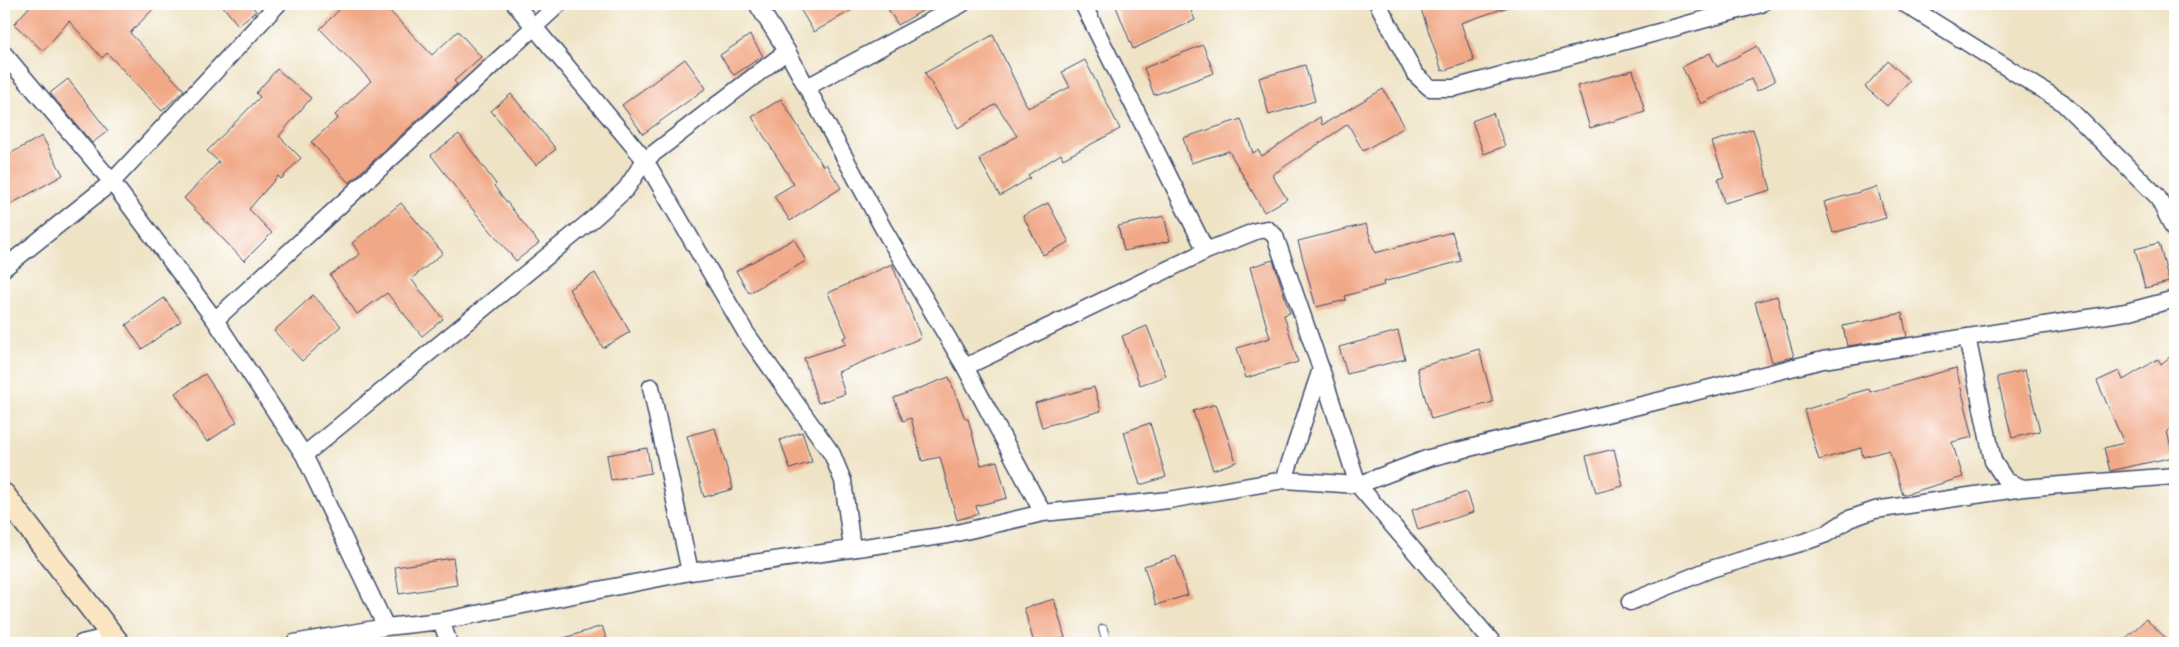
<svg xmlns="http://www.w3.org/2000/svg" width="2179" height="647" font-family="'Shantell Sans',sans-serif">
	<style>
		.building { fill: #f1a886 }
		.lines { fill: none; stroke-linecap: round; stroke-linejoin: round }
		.lane-casing { stroke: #3b4a6d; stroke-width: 10 }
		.street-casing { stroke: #3b4a6d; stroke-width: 19 }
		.secondary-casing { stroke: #3b4a6d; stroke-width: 25 }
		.lane { stroke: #fff; stroke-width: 8 }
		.street { stroke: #fff; stroke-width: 16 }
		.secondary { stroke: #fbe6c4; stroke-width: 22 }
	</style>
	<rect width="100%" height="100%" fill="#fff"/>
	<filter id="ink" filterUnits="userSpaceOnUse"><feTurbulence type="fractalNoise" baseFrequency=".02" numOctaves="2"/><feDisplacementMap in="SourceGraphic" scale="10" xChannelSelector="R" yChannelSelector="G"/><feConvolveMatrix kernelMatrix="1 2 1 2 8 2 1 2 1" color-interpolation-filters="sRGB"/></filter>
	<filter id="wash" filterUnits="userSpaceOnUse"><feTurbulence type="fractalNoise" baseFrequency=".0096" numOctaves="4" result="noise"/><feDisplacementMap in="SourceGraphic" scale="20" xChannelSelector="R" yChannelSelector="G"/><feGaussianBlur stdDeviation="1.12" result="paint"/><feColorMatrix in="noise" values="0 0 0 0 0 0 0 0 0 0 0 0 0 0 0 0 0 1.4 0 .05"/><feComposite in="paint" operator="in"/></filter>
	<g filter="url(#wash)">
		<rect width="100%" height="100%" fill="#efe3c5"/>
		<g id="blocks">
			<path class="building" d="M32 4H158L130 33 184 90 162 111 107 53 102 58 69 21 43 51 14 24Z
				M221 4H250L256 11 238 25Z
				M345 4H383L432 55 458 31 481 57 454 81 457 84 349 183 311 142 338 118 335 115 371 81 320 29Z
				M797 4H862L814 32Z
				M885 4H934L898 25Z
				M1115 4H1188L1195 20 1133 49Z
				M1438 4H1511V6L1461 23 1474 61 1442 71 1421 9Z
				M750 35 763 56 734 75 720 55Z
				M993 35 1028 108 1070 87 1062 72 1085 60 1120 129 1063 159 1061 154 1028 175 1030 178 1000 196 979 159 1017 136 996 104 958 128 925 73Z
				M1203 45 1214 73 1154 95 1144 68Z
				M1757 46 1775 81 1757 91 1751 79 1701 104 1682 67 1710 53 1717 67Z
				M685 59 706 88 643 134 622 105Z
				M1888 61 1910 81 1887 106 1865 87Z
				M1305 65 1315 101 1269 115 1259 78Z
				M277 69 311 98 279 136 301 158 281 179 278 176 249 209 272 233 244 261 184 198 219 162 207 151 260 97 256 93Z
				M1633 70 1645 112 1590 128 1577 86Z
				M68 79 108 131 92 143 50 93Z
				M1383 89 1405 127 1363 151 1348 124 1272 175 1287 199 1264 212 1229 151 1191 163 1183 138 1241 119 1253 153 1258 150 1262 156 1320 117 1322 125Z
				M511 94 556 149 536 165 491 111Z
				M781 99 823 166 826 164 841 188 790 221 774 196 794 184 752 117Z
				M1493 113 1505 146 1484 154 1472 121Z
				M1753 129 1771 190 1724 203 1718 179 1724 177 1712 142Z
				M459 134 496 184 494 186 539 243 516 261 469 205 431 155Z
				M42 136 63 175 4 208V157Z
				M1877 187 1886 218 1833 233 1824 202Z
				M401 203 443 253 411 279 443 319 422 336 387 293 357 314 330 275 360 254 352 243Z
				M1048 203 1069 242 1043 255 1023 216Z
				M1164 216 1170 241 1124 251 1118 226Z
				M1366 224 1375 253 1452 232 1461 261 1383 282 1384 285 1345 296 1346 300 1316 307 1298 241Z
				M794 239 806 261 749 293 736 271Z
				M2159 243 2169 282 2145 288 2135 249Z
				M1273 260 1290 313 1284 315 1298 362 1246 378 1237 348 1270 338 1250 267Z
				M892 264 921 338 838 372 845 394 818 403 804 358 846 344 843 338 847 336 828 293Z
				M595 273 630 332 603 348 569 289Z
				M313 295 341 326 302 361 274 331Z
				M1777 296 1794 357 1772 362 1755 302Z
				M164 298 181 321 142 349 126 325Z
				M1902 313 1907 337 1847 346 1843 326Z
				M1147 326 1166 376 1140 385 1122 336Z
				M1398 331 1405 359 1347 374 1339 347Z
				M1479 349 1493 402 1431 419 1417 368Z
				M2175 353V425L2167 431 2173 457 2110 471 2104 448 2124 443 2097 381 2119 371 2123 380 2158 359 2161 364Z
				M1956 368 1973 437 1952 442 1963 477 1903 495 1889 450 1863 457 1861 448 1819 460 1804 410 1847 397V395L1869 389 1870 392Z
				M2025 370 2040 431 2012 438 1997 377Z
				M205 374 237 422 207 442 175 393Z
				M949 377 965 419H968L981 465 997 461 1007 498 976 506 978 514 957 520 940 457 922 461 911 418 903 421 894 398Z
				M1094 387 1101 411 1042 427 1035 403Z
				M1216 404 1236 462 1213 470 1193 411Z
				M1150 423 1166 477 1140 485 1124 432Z
				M715 428 733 489 704 497 687 436Z
				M802 432 812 462 790 469 780 440Z
				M647 448 651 473 611 480 607 455Z
				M1614 449 1623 486 1596 493 1586 456Z
				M1467 492 1474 512 1418 530 1412 510Z
				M1176 556 1188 595 1156 605 1144 566Z
				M453 558 457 585 399 594 395 567Z
				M1054 599 1065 638 1047 643H1034L1024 608Z
				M2146 619 2171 643H2121Z
				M602 626 608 643H558V640Z"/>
		</g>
	</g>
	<g filter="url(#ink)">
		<use href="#blocks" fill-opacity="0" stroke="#3b4a6d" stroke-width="1"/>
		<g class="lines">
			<g class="lane-casing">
				<path id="lane" d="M1103 629 1107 643"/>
			</g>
			<g class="street-casing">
				<path id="street" d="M515 4 645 160 746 333 832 454 843 481 852 548
					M757 4 787 51 883 228 965 367 1043 513
					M1083 4 1206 251
					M1378 4 1415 74 1430 88H1454L1761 4
					M1905 4 2062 102 2157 196 2175 231
					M4 54 112 182 215 320 304 455 386 627
					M807 87 962 4
					M4 268 112 182 278 4
					M215 320 559 4
					M1967 337 1993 461 2006 481 2023 488 2175 476
					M965 367 1206 251 1256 231 1267 229 1275 236 1321 369 1358 485 1493 643
					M651 387 690 572
					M304 455 594 218 626 189 645 160 787 51
					M1284 480 1321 369
					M1630 602 1711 569 1807 541 1826 534 1849 519 1875 510 2023 488
					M441 621 449 643
					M82 643 112 636
					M294 643 386 627 441 621 690 572 948 535 1043 513 1169 500 1284 480 1358 485 1429 458 1823 360 2126 312 2175 299"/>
			</g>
			<g class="secondary-casing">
				<path id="secondary" d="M4 495 118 643"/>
			</g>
			<use href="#lane" class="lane"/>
			<use href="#street" class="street"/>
			<use href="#secondary" class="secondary"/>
		</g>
	</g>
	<rect width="2179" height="647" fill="none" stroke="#fff" stroke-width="20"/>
</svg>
